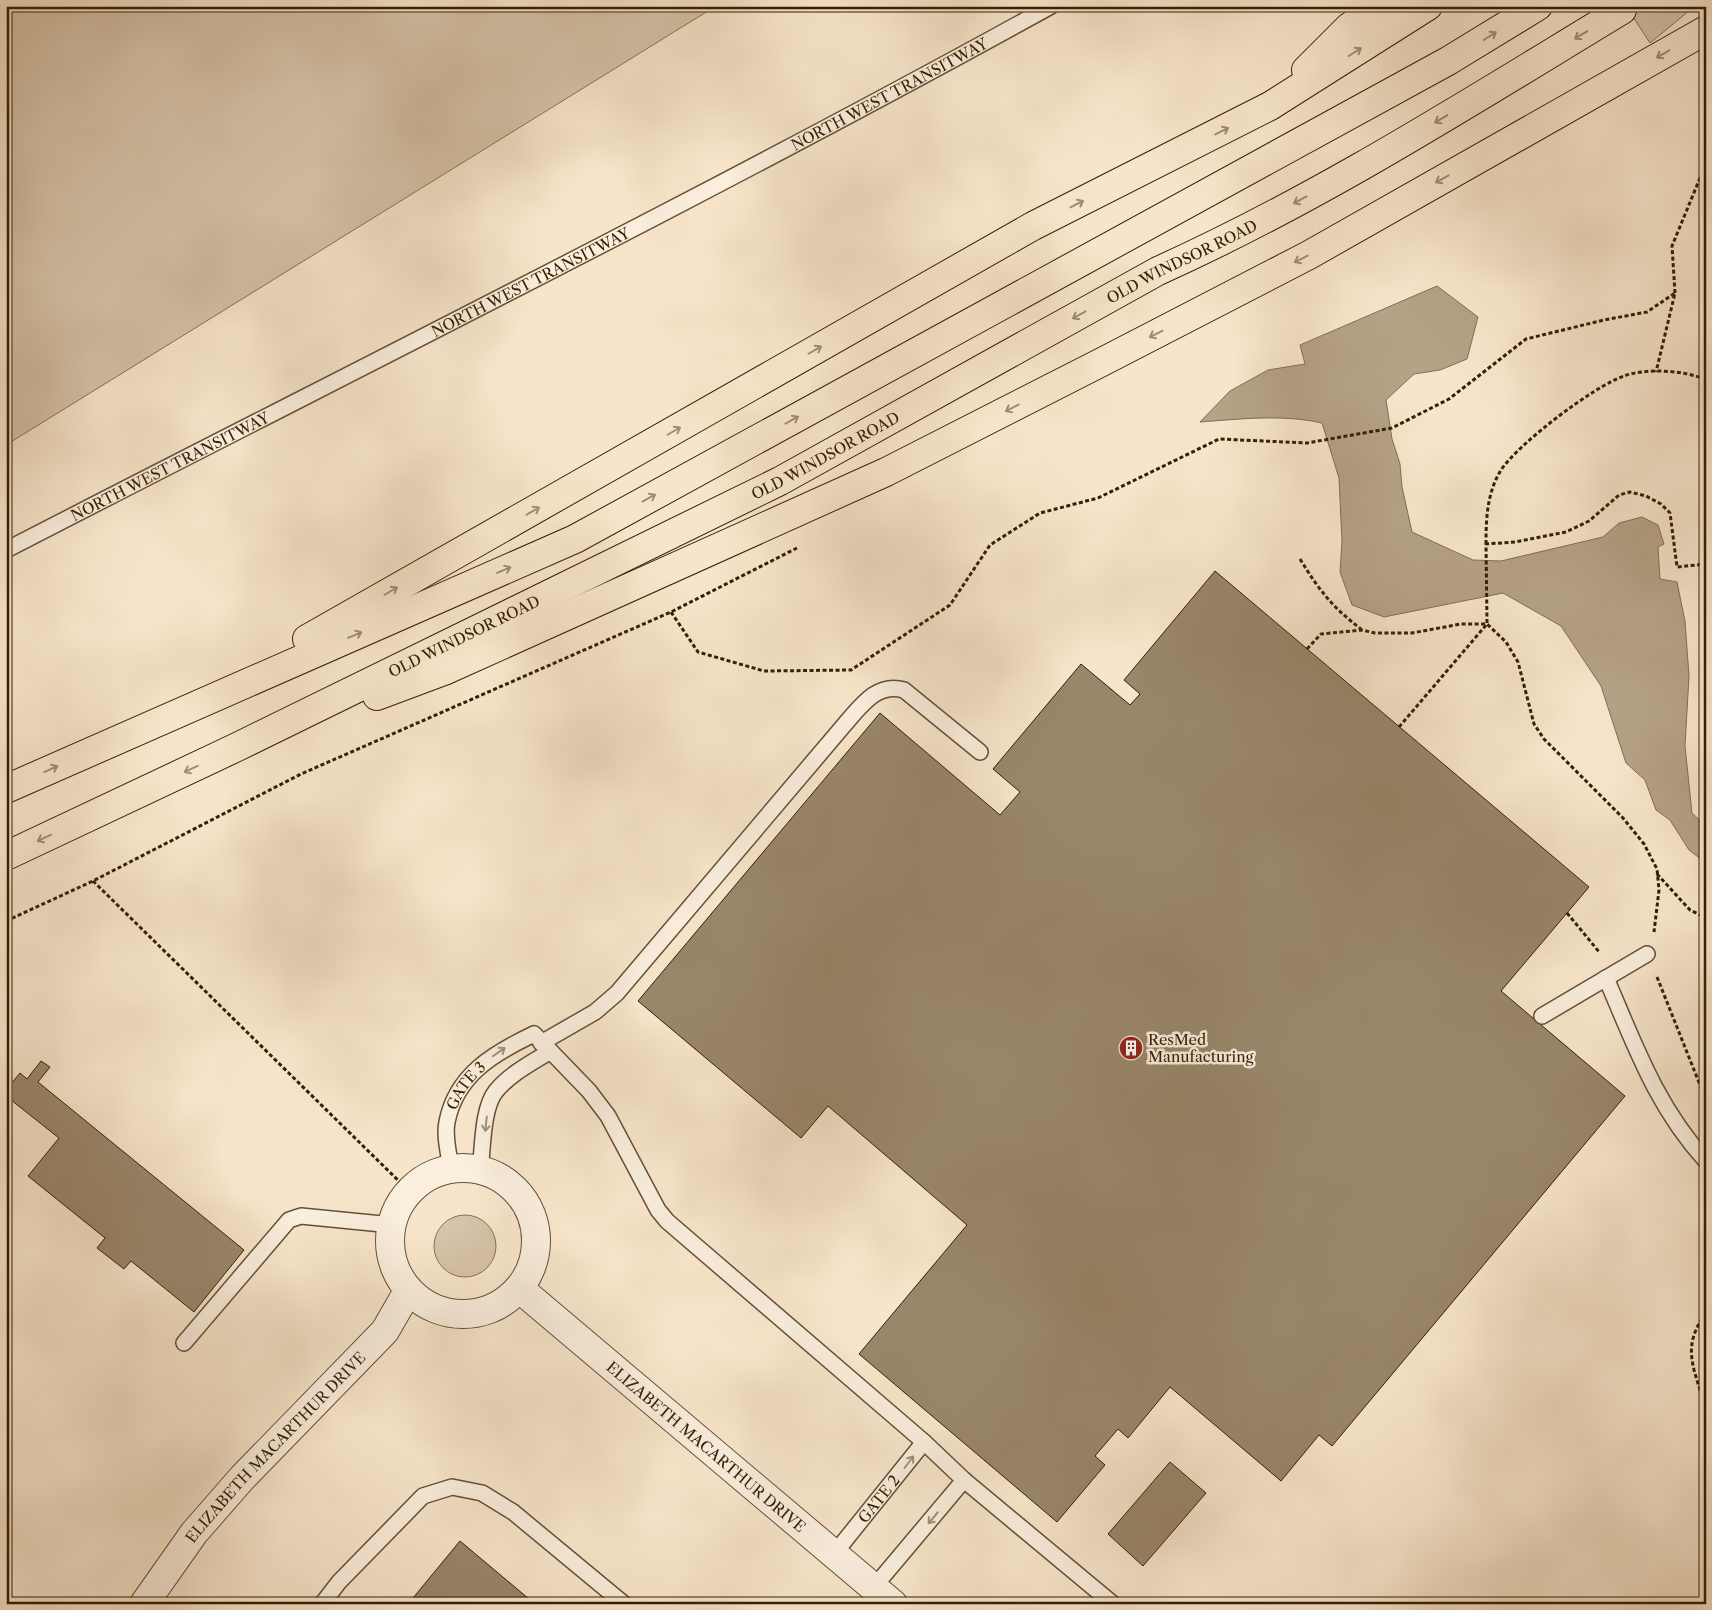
<svg xmlns="http://www.w3.org/2000/svg" width="1712" height="1610" font-family="'Libre Caslon Text',serif">
	<style>
		.green { fill: #d6c3a9; stroke: #857156 }
		.water { fill: #b5a287; stroke: #816e52 }
		.lines { fill: none; stroke-linecap: round; stroke-linejoin: round }
		.stream { stroke: #816e52; stroke-width: 10 }
		.building { fill: #99866b; stroke: #341f03 }
		.lane-casing { stroke: #655035; stroke-width: 18 }
		.street-casing { stroke: #655035; stroke-width: 30 }
		.highway-casing { stroke: #341f03; stroke-width: 30 }
		.path { stroke: #341f03; stroke-width: 3; stroke-dasharray: 4 2.5; stroke-linecap: butt }
		.lane { stroke: #faeedd; stroke-width: 15 }
		.street { stroke: #faeedd; stroke-width: 28 }
		.highway { stroke: #f7e5cb; stroke-width: 28 }
		.oneway { stroke: #9f8c71 }
		.oneway2 { stroke: #a1917b }
		.labels { text-anchor: middle; dominant-baseline: central; stroke-width: 5; stroke-linejoin: round; paint-order: stroke }
		.street-label { font-size: 15px; fill: #341f03; stroke: #faeedd }
		.poi-label { font-size: 15px; fill: #341f03; stroke: #faeedd; text-anchor: start }
	</style>
	<rect width="100%" height="100%" fill="#f7e5cb"/>
	<filter id="stains"><feTurbulence type="fractalNoise" baseFrequency=".004" numOctaves="4"/><feColorMatrix values="0 0 0 0 .2 0 0 0 0 .09 0 0 0 0 .02 0 0 0 .5 -.17"/></filter>
	<radialGradient id="worn" r=".72"><stop offset=".6" stop-color="#630" stop-opacity="0"/><stop offset="1" stop-color="#630" stop-opacity=".3"/></radialGradient>
	<path class="green" d="M6 6H716L6 445Z
		M1626 6H1695L1650 43Z
		M434 1246a31 31 0 1 1 62 0a31 31 0 1 1-62 0Z"/>
	<path class="water" d="M1437 286 1478 317 1467 359 1440 370 1414 374 1386 400 1392 439 1400 464 1402 487 1412 532 1473 560 1501 561 1603 537 1619 523 1642 517 1658 525 1664 544 1658 547 1660 579 1677 582 1685 621 1689 676 1685 746 1692 813 1706 826V863L1689 850 1670 820 1656 810 1645 780 1626 763 1601 686 1561 626 1503 593 1384 617 1352 605 1340 572 1342 541 1339 478 1322 423C1282 414 1241 419 1200 422L1230 391 1268 370 1305 364 1300 345Z"/>
	<g class="lines">
		<path class="stream" d="M922 6V7"/>
	</g>
	<path class="building" d="M1215 571 1589 887 1501 991 1625 1096 1332 1446 1319 1435 1281 1481 1170 1387 1128 1438 1118 1429 1095 1456 1105 1465 1057 1522 859 1354 967 1225 828 1106 801 1138 638 1001 880 713 1000 815 1020 792 993 769 1081 664 1130 705 1140 694 1124 680Z
		M41 1061 50 1067 38 1082 244 1250 194 1312 131 1261 124 1269 97 1248 105 1238 28 1176 59 1138 6 1096V1090L20 1073 27 1079Z
		M1170 1462 1206 1493 1143 1566 1108 1534Z
		M460 1541 535 1604H408Z"/>
	<g class="lines">
		<g class="lane-casing">
			<g id="lane">
				<path id="s1" d="M6 550C355 370 707 196 1051 6"/>
				<path d="M1606 978C1635 1045 1656 1106 1706 1161"/>
				<path d="M1542 1016 1647 954"/>
				<path d="M541 1043 595 1012 617 993 845 724C861 706 877 682 904 690L980 752"/>
				<path id="s2" d="M451 1169C449 1154 444 1136 447 1122 456 1075 494 1053 534 1034L589 1091 608 1116 658 1210 667 1221 924 1442 964 1480 1113 1604"/>
				<path d="M480 1170C483 1149 482 1108 496 1091 510 1074 531 1063 549 1052"/>
				<path d="M184 1343 289 1220 301 1216 392 1225"/>
				<path id="s3" d="M834 1554 924 1442"/>
				<path d="M874 1587 964 1480"/>
				<path d="M322 1604 339 1582 423 1496 452 1487 482 1493 513 1512 624 1604"/>
			</g>
		</g>
		<g class="street-casing">
			<g id="street">
				<circle cx="463" cy="1241" r="73"/>
				<path id="s4" d="M520 1289 893 1604"/>
				<path id="s5" d="M144 1604 194 1533 242 1478 385 1331 408 1291"/>
			</g>
		</g>
		<g class="highway-casing">
			<g id="highway">
				<path d="M1306 70 1349 27 1381 6"/>
				<path d="M307 639 1033 226 1270 106 1428 6"/>
				<path d="M377 696 444 671 886 472 1100 363 1309 255 1706 30"/>
				<path d="M6 789 575 539 1448 61 1538 6"/>
				<path id="s6" d="M6 856 235 748 780 481 1158 271C1320 198 1470 102 1622 10"/>
			</g>
		</g>
		<path class="path" d="M1675 293 1672 246 1700 178 1706 176
			M1486 544C1486 518 1487 493 1501 470 1518 444 1594 386 1624 376 1644 368 1686 370 1706 380
			M1300 559C1319 590 1332 607 1361 629
			M671 612 698 652 764 671 851 670 950 605 990 545 1040 513 1098 498 1219 439 1307 443 1392 428 1449 399 1526 339 1604 320 1647 312 1675 293 1656 372
			M1307 649 1321 634 1362 630 1375 633H1412L1461 624H1487L1506 642 1518 662 1534 724 1544 739 1623 818 1644 844 1657 869 1659 890 1654 932
			M1399 727 1487 624 1486 544 1515 542 1566 532 1589 521 1619 495 1630 492 1646 496 1661 504 1670 513 1677 567 1706 564
			M1657 874 1690 910 1706 918
			M93 881 409 1191
			M1567 913 1600 953
			M6 921 93 881 301 774 671 612 797 548
			M1657 977 1706 1100
			M1706 1313C1679 1349 1696 1371 1706 1410"/>
		<use href="#lane" class="lane"/>
		<use href="#street" class="street"/>
		<use href="#highway" class="highway"/>
	</g>
	<defs><path id="oneway-shaft" d="M-6 0H5M1.5-3L5.5 0L1.5 3" fill="none" stroke-width="1.6" stroke-linecap="round" stroke-linejoin="round" transform="scale(1.25)"/></defs>
	<g class="oneway">
		<use href="#oneway-shaft" transform="translate(1581 35) rotate(149)"/>
		<use href="#oneway-shaft" transform="translate(1490 36) rotate(-32)"/>
		<use href="#oneway-shaft" transform="translate(1355 52) rotate(-32)"/>
		<use href="#oneway-shaft" transform="translate(1663 54) rotate(150)"/>
		<use href="#oneway-shaft" transform="translate(1441 119) rotate(149)"/>
		<use href="#oneway-shaft" transform="translate(1222 131) rotate(-27)"/>
		<use href="#oneway-shaft" transform="translate(1442 179) rotate(151)"/>
		<use href="#oneway-shaft" transform="translate(1300 200) rotate(152)"/>
		<use href="#oneway-shaft" transform="translate(1077 204) rotate(-27)"/>
		<use href="#oneway-shaft" transform="translate(1301 259) rotate(153)"/>
		<use href="#oneway-shaft" transform="translate(1079 315) rotate(151)"/>
		<use href="#oneway-shaft" transform="translate(1156 334) rotate(153)"/>
		<use href="#oneway-shaft" transform="translate(815 350) rotate(-30)"/>
		<use href="#oneway-shaft" transform="translate(1012 408) rotate(153)"/>
		<use href="#oneway-shaft" transform="translate(792 420) rotate(-29)"/>
		<use href="#oneway-shaft" transform="translate(674 431) rotate(-30)"/>
		<use href="#oneway-shaft" transform="translate(649 498) rotate(-29)"/>
		<use href="#oneway-shaft" transform="translate(533 511) rotate(-30)"/>
		<use href="#oneway-shaft" transform="translate(504 570) rotate(-23)"/>
		<use href="#oneway-shaft" transform="translate(391 591) rotate(-30)"/>
		<use href="#oneway-shaft" transform="translate(355 635) rotate(-23)"/>
		<use href="#oneway-shaft" transform="translate(51 769) rotate(-24)"/>
		<use href="#oneway-shaft" transform="translate(191 769) rotate(155)"/>
		<use href="#oneway-shaft" transform="translate(44 838) rotate(155)"/>
	</g>
	<g class="oneway2">
		<use href="#oneway-shaft" transform="translate(499 1052) rotate(-35)"/>
		<use href="#oneway-shaft" transform="translate(486 1124) rotate(96)"/>
		<use href="#oneway-shaft" transform="translate(909 1462) rotate(-53)"/>
		<use href="#oneway-shaft" transform="translate(933 1518) rotate(130)"/>
	</g>
	<defs>
		<g id="building-disc" transform="scale(1.25)"><circle r="9.5" fill="#8f2418" stroke="#faeedd"/><path d="M-4-6H4V6H1V3H-1V6H-4ZM-2.5-4.3h1.7v1.8h-1.7ZM.8-4.3h1.7v1.8H.8ZM-2.5-1h1.7V.8h-1.7ZM.8-1h1.7V.8H.8Z" fill="#fff"/></g>
	</defs>
	<g fill-rule="evenodd">
		<use href="#building-disc" x="1131" y="1048"/>
	</g>
	<g class="labels">
		<g class="street-label">
			<text stroke="none"><textPath href="#s1" startOffset="994">NORTH WEST TRANSITWAY</textPath></text>
			<text stroke="none"><textPath href="#s6" startOffset="1318">OLD WINDSOR ROAD</textPath></text>
			<text stroke="none"><textPath href="#s1" startOffset="589">NORTH WEST TRANSITWAY</textPath></text>
			<text stroke="none"><textPath href="#s6" startOffset="912">OLD WINDSOR ROAD</textPath></text>
			<text stroke="none"><textPath href="#s1" startOffset="184">NORTH WEST TRANSITWAY</textPath></text>
			<text stroke="none"><textPath href="#s6" startOffset="508">OLD WINDSOR ROAD</textPath></text>
			<text stroke="none"><textPath href="#s2" startOffset="89">GATE 3</textPath></text>
			<text stroke="none"><textPath href="#s5" startOffset="205">ELIZABETH MACARTHUR DRIVE</textPath></text>
			<text stroke="none"><textPath href="#s4" startOffset="244">ELIZABETH MACARTHUR DRIVE</textPath></text>
			<text stroke="none"><textPath href="#s3" startOffset="71">GATE 2</textPath></text>
		</g>
		<g class="poi-label">
			<text x="1148" y="1039">ResMed<tspan x="1148" dy="17">Manufacturing</tspan></text>
		</g>
	</g>
	<rect width="1712" height="1610" fill="none" stroke="#f7e5cb" stroke-width="25"/>
	<rect x="8" y="8" width="1697" height="1595" fill="none" stroke="#341f03" stroke-width="2.5"/>
	<rect x="12" y="12" width="1687" height="1585" fill="none" stroke="#341f03"/>
	<rect width="100%" height="100%" filter="url(#stains)"/>
	<rect width="100%" height="100%" fill="url(#worn)"/>
</svg>
